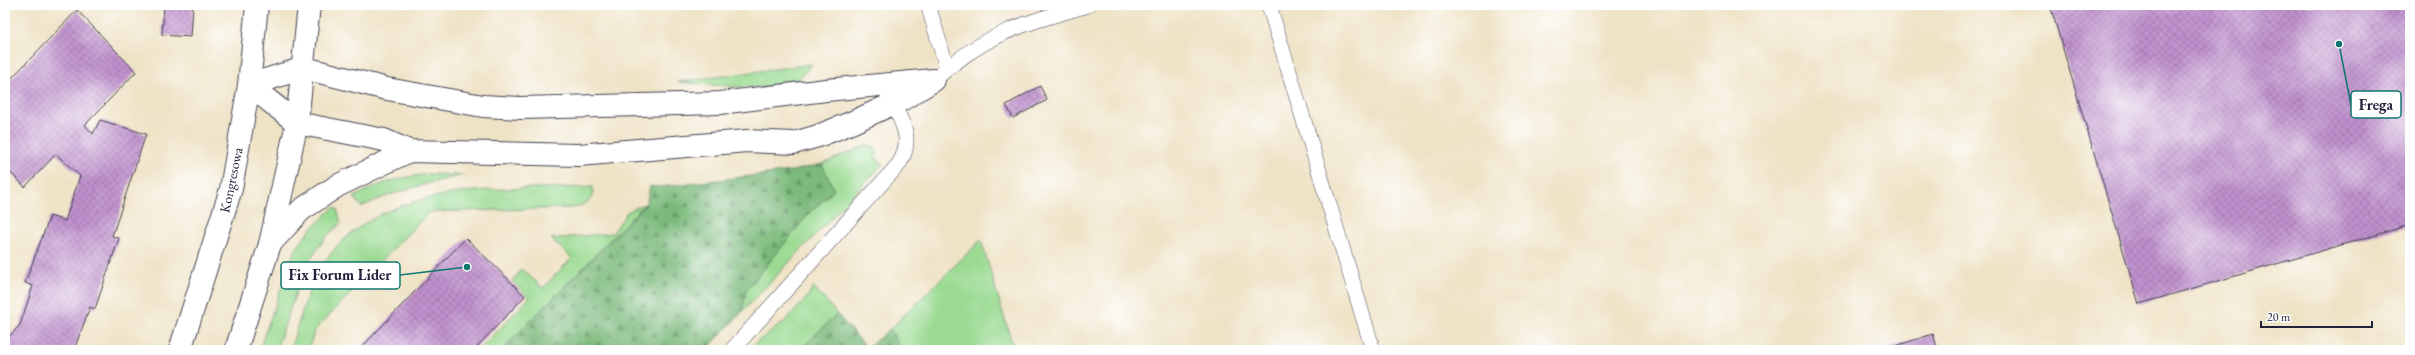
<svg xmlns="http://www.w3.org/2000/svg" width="2415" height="355" font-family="'EB Garamond',serif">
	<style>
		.grass { fill: #9ada91; stroke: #5e7e66 }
		.forest { fill: url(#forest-firs); stroke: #4e6e5b }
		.building { fill: url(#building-cross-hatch) }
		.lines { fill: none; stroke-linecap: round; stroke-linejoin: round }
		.service-casing { stroke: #413f50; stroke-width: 16 }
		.minor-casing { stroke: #413f50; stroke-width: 24 }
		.tertiary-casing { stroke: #413f50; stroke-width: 24 }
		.service { stroke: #fff; stroke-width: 15 }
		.minor { stroke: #fff; stroke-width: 22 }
		.tertiary { stroke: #fff; stroke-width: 22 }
		.labels { text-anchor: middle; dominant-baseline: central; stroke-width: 4; stroke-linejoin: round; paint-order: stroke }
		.street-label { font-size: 14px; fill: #22223b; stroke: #fff }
		.leader { fill: none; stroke: #0f766e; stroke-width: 1.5 }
		.callout-dot { fill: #0f766e; stroke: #fff; stroke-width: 1.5 }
		.callout { fill: #fff; stroke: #0f766e; stroke-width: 1.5 }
		.callout-label { font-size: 15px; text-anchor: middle; font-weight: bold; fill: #22223b }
	</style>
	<defs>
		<pattern id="forest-firs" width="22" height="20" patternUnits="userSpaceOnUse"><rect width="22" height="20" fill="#7bba7b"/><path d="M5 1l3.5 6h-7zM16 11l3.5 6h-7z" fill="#649766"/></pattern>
		<pattern id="building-cross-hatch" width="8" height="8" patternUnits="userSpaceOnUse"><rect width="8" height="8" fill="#c092ce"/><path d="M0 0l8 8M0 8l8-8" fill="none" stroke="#9c77a8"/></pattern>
	</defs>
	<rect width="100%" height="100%" fill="#fff"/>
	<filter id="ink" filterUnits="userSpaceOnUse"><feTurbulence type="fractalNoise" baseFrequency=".025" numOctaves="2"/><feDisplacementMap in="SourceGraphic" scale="8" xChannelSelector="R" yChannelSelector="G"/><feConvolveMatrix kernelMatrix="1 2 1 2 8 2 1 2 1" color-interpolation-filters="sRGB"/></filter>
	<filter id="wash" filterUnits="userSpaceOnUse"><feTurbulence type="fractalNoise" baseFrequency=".012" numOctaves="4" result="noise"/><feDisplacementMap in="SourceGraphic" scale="16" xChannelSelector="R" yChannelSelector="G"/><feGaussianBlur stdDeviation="0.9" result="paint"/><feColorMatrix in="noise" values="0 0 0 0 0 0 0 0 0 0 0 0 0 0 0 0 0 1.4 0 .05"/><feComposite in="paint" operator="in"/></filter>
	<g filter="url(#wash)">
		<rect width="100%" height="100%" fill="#efe3c6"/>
		<path class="grass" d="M812 64C805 72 800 80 789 84 764 92 706 84 678 82Z
			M867 145 874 147 878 153 874 156 883 164 742 312 746 291 810 212 834 190 822 164Z
			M428 174 464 175C429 183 394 191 361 207L354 197C380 182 398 178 428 174Z
			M593 187C595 201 584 205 572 208L429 212 315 330 308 350H290C300 321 307 288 324 263 381 179 504 190 593 187Z
			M646 203 502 350H479L529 298 512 281 522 269 543 288 572 258 551 239 613 233 627 212Z
			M334 207 337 209 341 223 326 237 305 266 276 350H259L294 252 309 231Z
			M981 240 1014 350H901L890 329Z
			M814 287 837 314 800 350H746L784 322 805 300Z"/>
		<path class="forest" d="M822 164 834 190 810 212 746 290 742 312 706 350H502L646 204 650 186 659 187 792 171Z
			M837 314 867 348 890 329 901 350H800Z"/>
		<g id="blocks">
			<path class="building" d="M164 5H193L191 37 162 35Z
				M2050 5H2410V225L2139 304Z
				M77 10 136 72 85 125 93 134 100 120 146 134 112 236 119 238 95 309 90 307 74 350H5V341L20 325 33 286 25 283 50 216 65 221 80 176 56 154 25 187 5 167V85Z
				M1040 86 1047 100 1013 118 1006 105Z
				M466 238 525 296 474 350H359Z
				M1933 334 1938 350H1883Z"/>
		</g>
	</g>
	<g filter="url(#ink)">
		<use href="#blocks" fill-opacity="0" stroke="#413f50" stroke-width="1"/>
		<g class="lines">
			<g class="service-casing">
				<path id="service" d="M928 5 947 68
					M1269 5 1373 350
					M934 80C985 33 1023 24 1088 5
					M732 350 899 164C915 138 901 120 888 95"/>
			</g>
			<g class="minor-casing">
				<path id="minor" d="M249 85 297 123 384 140 409 151 578 155 747 141 794 143 818 136 853 122 903 99 934 80
					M249 85 304 68 387 89 483 106 520 108 720 103 826 90 933 80
					M270 244 301 210 337 186 409 151"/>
			</g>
			<g class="tertiary-casing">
				<path id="tertiary" d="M180 350 231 189 249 85 257 5
					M236 350 270 244 297 123 309 5"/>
			</g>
			<use href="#service" class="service"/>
			<use href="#minor" class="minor"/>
			<use href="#tertiary" class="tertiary"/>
		</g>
	</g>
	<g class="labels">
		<g class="street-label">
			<text transform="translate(231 180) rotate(-78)">Kongresowa</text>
		</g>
	</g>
	<path class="leader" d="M2339 44L2351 105M467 267L400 275"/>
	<g class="callout-dot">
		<circle cx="2339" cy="44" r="4"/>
		<circle cx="467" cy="267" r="4"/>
	</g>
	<g class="callout">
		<rect x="2351" y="91" width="50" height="27" rx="4"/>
		<rect x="281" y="262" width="119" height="27" rx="4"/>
	</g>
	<g class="callout-label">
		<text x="2376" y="110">Frega</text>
		<text x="340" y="280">Fix Forum Lider</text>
	</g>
	<rect width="2415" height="355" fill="none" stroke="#fff" stroke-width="20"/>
	<path d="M2261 321v6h111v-6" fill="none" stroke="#22223b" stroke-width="2"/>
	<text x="2267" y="321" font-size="12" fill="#22223b" stroke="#ffffff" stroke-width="3" paint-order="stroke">20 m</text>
</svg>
